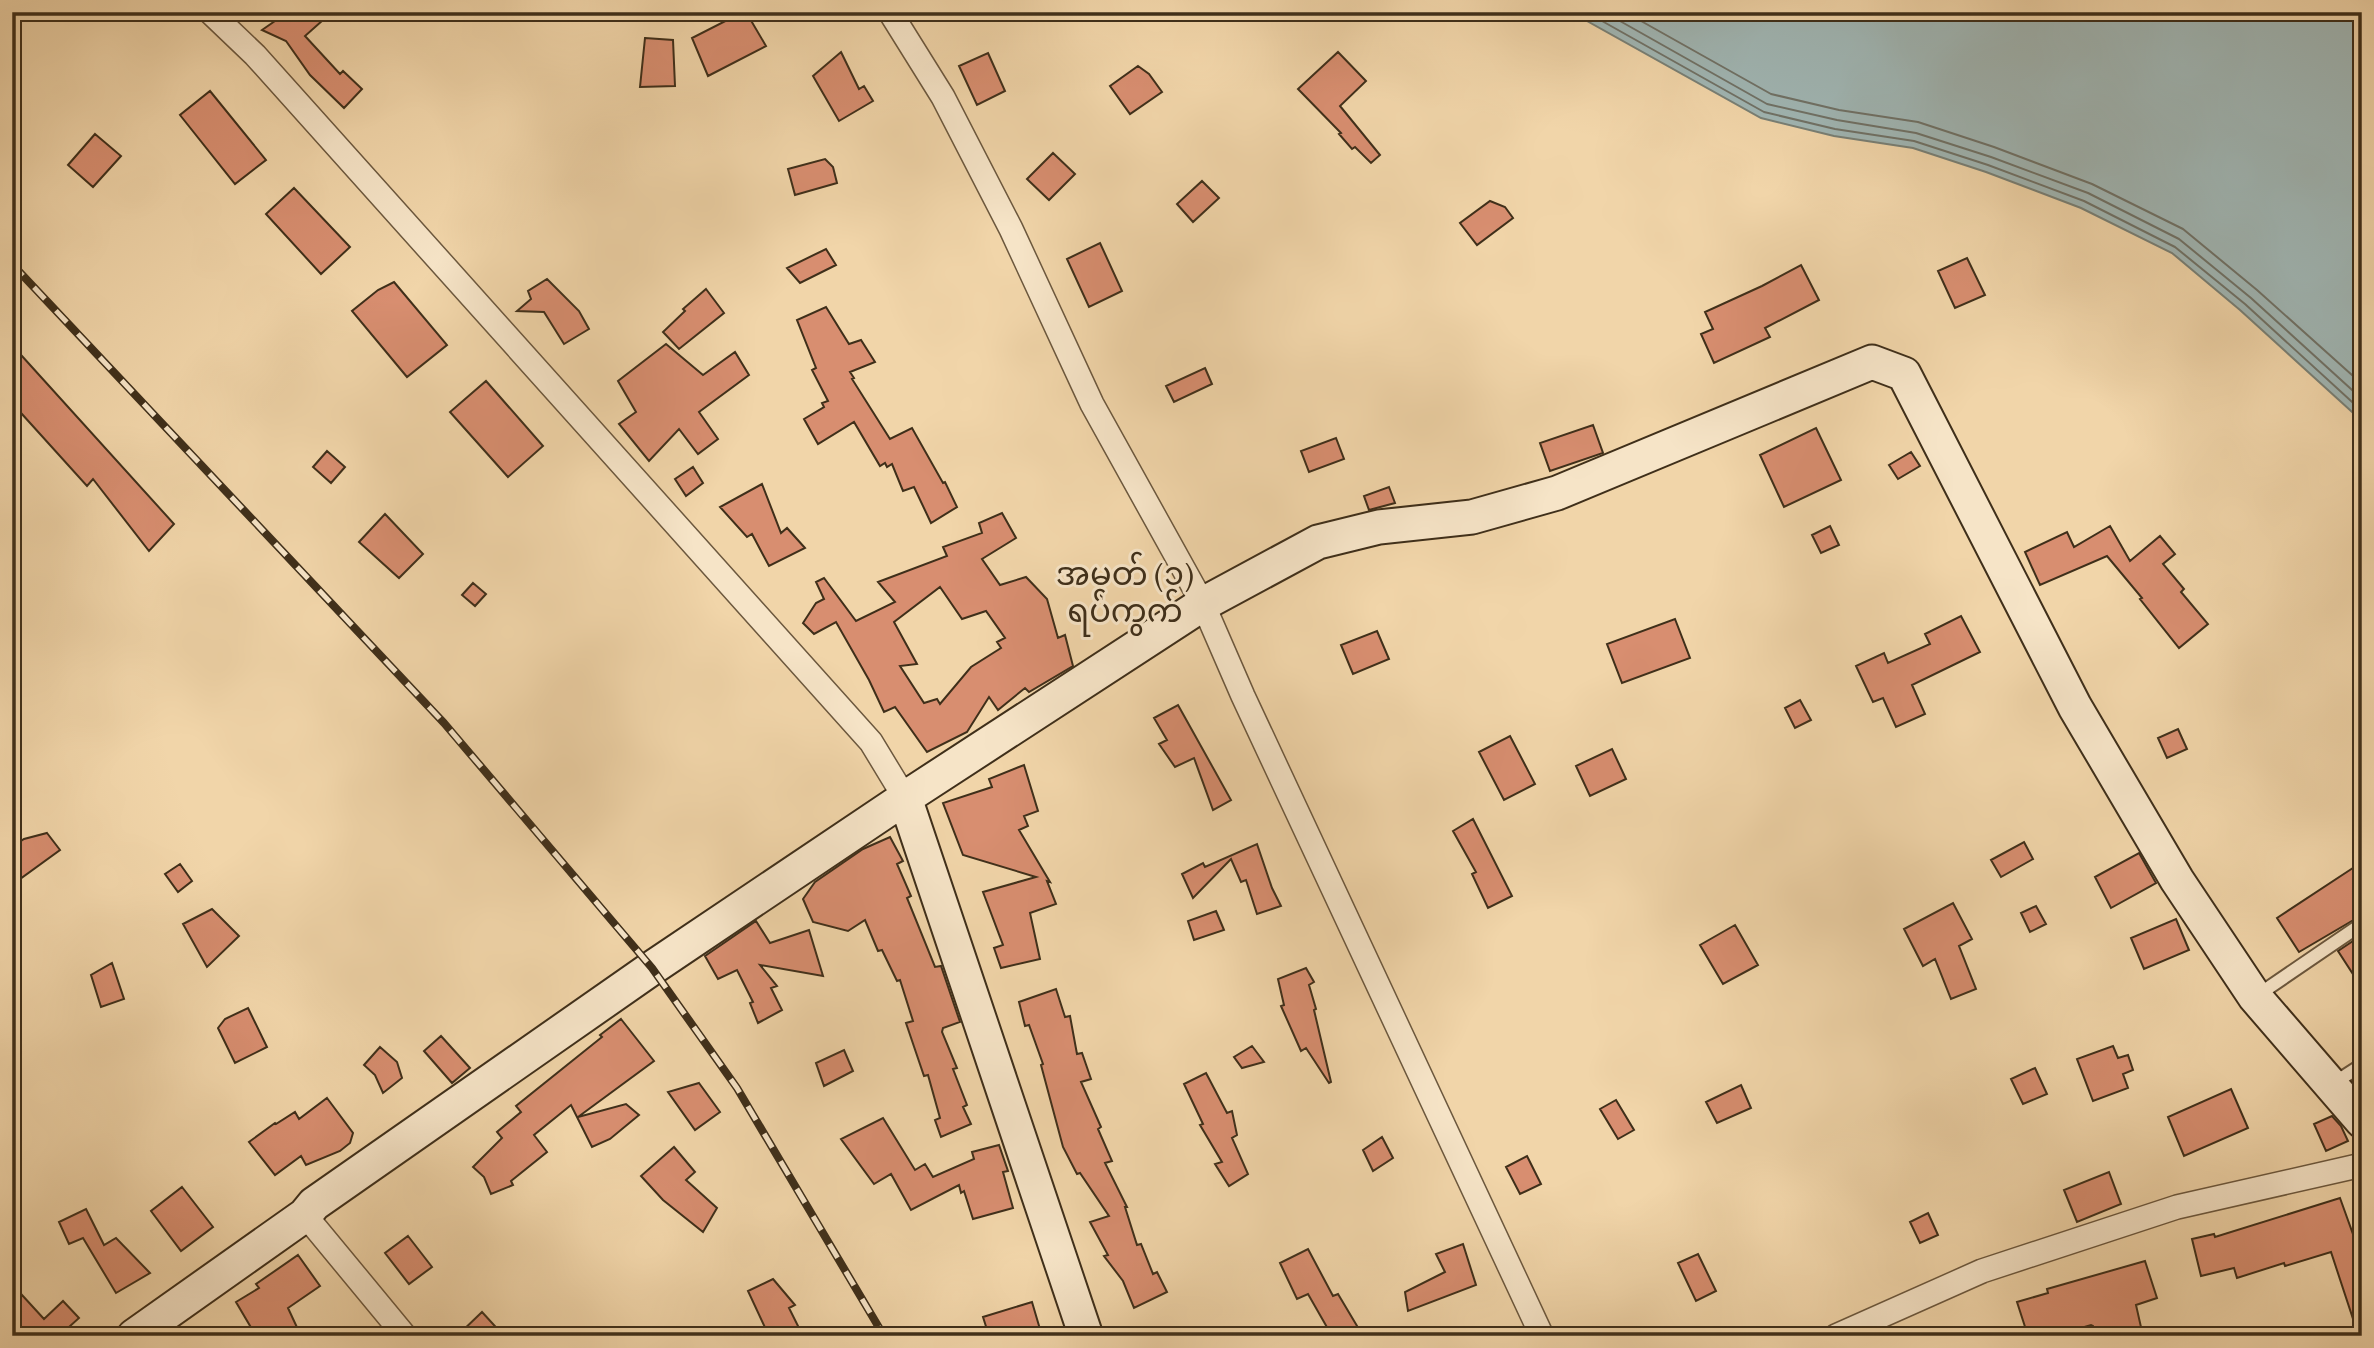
<svg xmlns="http://www.w3.org/2000/svg" width="2374" height="1348" font-family="'EB Garamond','Noto Sans Myanmar',serif">
	<style>
		.water { fill: #a0b6b4; stroke: #798076; stroke-width: 2 }
		.lines { fill: none; stroke-linecap: round; stroke-linejoin: round }
		.shore { stroke: #707267; stroke-width: 2 }
		.building { fill: #d88e70; stroke: #3f2f1a; stroke-width: 2; fill-rule: evenodd }
		.lane-casing { stroke: #6c583e; stroke-width: 16 }
		.street-casing { stroke: #6c583e; stroke-width: 26 }
		.secondary-casing { stroke: #3f2f1a; stroke-width: 37 }
		.lane { stroke: #f6e4c7; stroke-width: 12 }
		.street { stroke: #f6e4c7; stroke-width: 23 }
		.secondary { stroke: #f6e4c7; stroke-width: 33 }
		.rail-casing { stroke: #3f2f1a; stroke-width: 8 }
		.rail { stroke: #f6e4c7; stroke-width: 5; stroke-dasharray: 16; stroke-linecap: butt }
		.labels { text-anchor: middle; dominant-baseline: central; stroke-width: 6; stroke-linejoin: round; paint-order: stroke }
		.quarter-label { font-size: 32px; fill: #3f2f1a; stroke: #f6e4c7 }
	</style>
	<rect width="100%" height="100%" fill="#f1d5a9"/>
	<filter id="stains"><feTurbulence type="fractalNoise" baseFrequency=".00286" numOctaves="4"/><feColorMatrix values="0 0 0 0 .2 0 0 0 0 .09 0 0 0 0 .02 0 0 0 .5 -.17"/></filter>
	<radialGradient id="worn" r=".72"><stop offset=".6" stop-color="#630" stop-opacity="0"/><stop offset="1" stop-color="#630" stop-opacity=".3"/></radialGradient>
	<path class="water" d="M1571 12H2362V421L2240 310 2172 253 2081 208 1986 172 1913 148 1834 136 1761 118Z"/>
	<g class="lines">
		<path class="shore" d="M1586 12 1764 112 1835 129 1914 141 1988 165 2084 201 2175 247 2245 304 2362 411
			M1604 12 1767 104 1837 120 1916 133 1991 157 2088 193 2179 239 2251 298 2362 399
			M1625 12 1771 94 1839 110 1918 122 1994 147 2092 184 2183 229 2257 290 2362 384"/>
	</g>
	<path class="building" d="M288 12H332L305 36 340 74 343 71 362 89 344 108 310 75 286 41 262 30Z
		M743 12H746L766 46 708 76 692 38Z
		M645 38 673 40 675 86 640 87Z
		M841 52 859 89 864 86 873 101 839 121 813 76Z
		M1338 52 1366 81 1340 106 1380 155 1371 163 1355 147 1352 149 1339 134 1341 133 1298 89Z
		M988 53 1005 91 977 105 959 66Z
		M1138 66 1149 74 1162 92 1130 114 1110 86Z
		M210 91 266 160 235 184 180 115Z
		M95 134 121 156 93 187 68 165Z
		M1053 153 1075 174 1049 200 1027 179Z
		M825 159 833 167 837 183 795 195 788 169Z
		M1202 181 1219 198 1193 222 1177 204Z
		M294 188 350 247 321 274 266 214Z
		M1490 201 1505 207 1513 218 1477 245 1460 223Z
		M1100 243 1122 291 1089 307 1067 259Z
		M826 249 836 265 800 283 787 268Z
		M1967 258 1985 295 1955 308 1938 271Z
		M1801 265 1819 300 1765 328 1770 337 1714 363 1701 334 1713 329 1705 312 1762 286Z
		M547 279 579 311 589 329 564 344 544 312 517 311 531 299 528 291Z
		M394 282 447 345 407 377 352 311 378 290Z
		M706 289 724 313 679 349 663 332 685 311 683 309Z
		M826 307 849 344 861 340 875 362 850 372 854 378 852 379 890 439 912 428 943 483 945 482 957 507 931 523 914 487 903 491 892 464 887 467 885 463 880 466 854 422 818 444 804 419 824 407 822 403 828 401 812 370 816 368 797 320Z
		M666 344 703 375 735 352 749 375 699 412 718 439 698 454 679 429 649 461 619 424 636 412 618 381Z
		M12 345 174 524 149 551 93 479 87 486 12 403Z
		M1205 368 1212 384 1174 402 1166 386Z
		M486 381 543 446 508 477 450 412Z
		M1593 425 1603 453 1550 471 1540 443Z
		M1816 428 1841 480 1784 507 1760 455Z
		M1336 438 1344 459 1309 472 1301 451Z
		M327 451 345 467 331 483 313 467Z
		M1911 452 1920 466 1898 479 1889 465Z
		M693 467 703 483 686 496 675 479Z
		M762 484 781 533 787 528 805 548 769 566 752 534 747 537 720 507Z
		M1389 487 1395 503 1369 510 1364 496Z
		M1002 513 1016 538 982 559 1000 585 1026 577 1047 599 1058 638 1065 635 1073 666 1029 692 1025 688 998 710 989 697 967 732 927 752 895 707 884 712 869 680 836 622 814 634 803 623 816 603 824 599 816 582 824 578 856 621 895 602 878 582 947 556 943 547 982 533 979 523ZM940 587 962 619 986 611 1005 638 997 642 1001 648 971 667 940 704 937 699 924 703 900 666 917 664 894 622Z
		M385 514 423 554 399 578 359 542Z
		M1830 526 1839 545 1821 553 1812 535Z
		M2110 526 2130 561 2160 536 2175 554 2163 564 2184 589 2181 592 2208 624 2179 648 2140 599 2142 598 2107 556 2040 585 2025 552 2067 532 2074 547Z
		M473 583 486 594 475 606 462 595Z
		M1961 616 1980 652 1912 685 1925 714 1896 727 1883 698 1873 702 1856 666 1884 653 1888 663 1930 644 1925 634Z
		M1675 619 1690 658 1622 683 1607 644Z
		M1377 631 1389 659 1353 674 1341 645Z
		M1800 700 1811 720 1795 728 1785 708Z
		M1178 705 1231 800 1213 810 1194 758 1175 767 1159 744 1167 740 1154 718Z
		M2178 729 2187 749 2167 758 2158 738Z
		M1510 736 1535 784 1504 800 1479 752Z
		M1612 749 1626 779 1590 796 1576 766Z
		M1024 765 1038 811 1024 816 1028 826 1019 830 1050 882 1047 881 1056 904 1030 913 1040 959 1001 968 994 948 1003 945 983 892 1036 877 963 855 943 803 992 787 989 779Z
		M1473 819 1512 896 1488 908 1472 874 1476 872 1453 831Z
		M47 833 60 850 20 879 12 868V847L24 839Z
		M890 837 903 861 897 864 911 896 907 898 935 967 941 966 960 1022 943 1028 942 1032 957 1068 953 1069 967 1105 963 1107 971 1124 941 1137 935 1120 940 1118 928 1075 924 1076 906 1023 913 1021 900 980 897 981 882 950 878 951 865 920 848 931 813 922 803 899 815 882 863 849Z
		M2024 842 2033 859 2001 877 1991 860Z
		M1257 844 1272 888 1281 906 1257 914 1246 880 1241 882 1231 859 1193 898 1182 874 1203 863 1205 867Z
		M2139 853 2156 883 2111 908 2095 877Z
		M2362 862V915L2299 952 2277 918Z
		M180 864 192 881 178 892 165 874Z
		M1953 903 1972 939 1959 946 1976 989 1951 999 1935 959 1923 966 1904 929Z
		M2036 906 2046 924 2030 932 2021 913Z
		M212 909 239 936 207 967 183 924Z
		M1216 911 1224 930 1194 940 1188 921Z
		M2176 919 2189 950 2144 969 2131 938Z
		M756 921 770 943 809 930 823 976 760 965 777 986 771 988 782 1010 758 1023 750 1003 753 1002 737 970 718 979 705 956Z
		M1735 925 1758 965 1723 984 1700 945Z
		M2362 935V988L2338 951Z
		M112 963 124 999 101 1007 91 975Z
		M1306 968 1314 982 1309 985 1316 1009 1314 1010 1331 1082 1329 1083 1306 1048 1301 1051 1281 1006 1284 1005 1278 979Z
		M1056 989 1065 1017 1070 1016 1077 1054 1082 1053 1091 1079 1081 1082 1101 1127 1098 1129 1112 1161 1105 1163 1127 1207H1125L1137 1245 1141 1244 1153 1274 1157 1272 1167 1292 1134 1308 1123 1281 1104 1256 1108 1255 1090 1222 1109 1216 1080 1173 1077 1174 1063 1147 1041 1065 1043 1064 1029 1025 1025 1026 1019 1002Z
		M248 1008 267 1047 235 1063 218 1028 225 1019Z
		M621 1019 654 1061 578 1117 626 1104 639 1115 610 1139 592 1147 571 1105 534 1135 547 1152 511 1181 513 1185 491 1194 484 1177 473 1167 502 1138 497 1132 521 1112 516 1106 602 1037 600 1035Z
		M441 1036 470 1068 452 1083 424 1051Z
		M1252 1046 1264 1062 1242 1068 1234 1057Z
		M2113 1046 2118 1058 2128 1055 2133 1070 2123 1074 2128 1088 2093 1101 2077 1059Z
		M380 1047 397 1062 402 1078 383 1093 375 1075 364 1065Z
		M844 1050 853 1071 824 1086 816 1063Z
		M2035 1068 2047 1094 2023 1104 2011 1079Z
		M1206 1073 1227 1113 1232 1111 1237 1135 1232 1138 1248 1174 1229 1186 1215 1164 1222 1162 1200 1125 1203 1124 1184 1084Z
		M699 1083 720 1112 695 1130 668 1092Z
		M1741 1085 1751 1108 1717 1123 1706 1102Z
		M2231 1089 2248 1128 2184 1156 2168 1117Z
		M327 1098 353 1133 350 1143 340 1151 306 1165 301 1156 275 1175 249 1142 275 1123 276 1124 295 1112 299 1119Z
		M1616 1100 1634 1130 1618 1139 1600 1109Z
		M2332 1116 2341 1126 2348 1141 2326 1151 2314 1124Z
		M883 1118 915 1170 925 1164 933 1177 974 1159 972 1152 999 1145 1008 1171 1003 1172 1013 1208 973 1219 964 1191 961 1193 959 1185 911 1210 891 1174 874 1184 841 1139Z
		M1382 1137 1393 1158 1373 1171 1363 1150Z
		M674 1147 695 1172 686 1180 717 1208 703 1232 663 1200 641 1176Z
		M1527 1156 1541 1184 1520 1194 1506 1167Z
		M2109 1172 2121 1204 2077 1222 2064 1190Z
		M182 1187 213 1227 181 1251 151 1211Z
		M2340 1198 2358 1248 2362 1246V1333L2358 1334 2331 1252 2285 1266 2284 1263 2237 1278 2234 1268 2201 1276 2192 1239 2214 1234 2215 1237Z
		M86 1209 104 1245 116 1238 150 1273 116 1293 83 1238 69 1244 59 1222Z
		M1928 1213 1938 1235 1920 1243 1910 1222Z
		M408 1236 432 1267 409 1284 385 1253Z
		M1463 1244 1476 1285 1408 1311 1405 1292 1445 1272 1436 1254Z
		M1308 1249 1333 1296 1338 1294 1363 1336H1332L1308 1294 1297 1299 1280 1263Z
		M1698 1254 1716 1291 1696 1301 1678 1263Z
		M298 1255 320 1286 288 1308 301 1336H256L236 1302 259 1288 256 1284Z
		M2145 1261 2157 1298 2136 1305 2143 1336H2097L2093 1326 2091 1325 2053 1336H2028L2017 1302 2048 1293 2047 1289Z
		M773 1279 795 1305 789 1308 803 1336H769L748 1291Z
		M22 1295 44 1319 63 1301 79 1318 59 1336H22L12 1325V1305Z
		M1032 1302 1042 1336H989L983 1317Z
		M482 1312 504 1336H457Z"/>
	<g class="lines">
		<g class="lane-casing">
			<path id="lane" d="M2255 997 2362 924
				M2331 1085 2362 1065"/>
		</g>
		<g class="street-casing">
			<path id="street" d="M210 12 255 55 871 742 905 798
				M890 12 943 97 1011 229 1092 404 1203 604 1243 696 1542 1336
				M305 1215 405 1336
				M1836 1336 1982 1271 2177 1207 2362 1165"/>
		</g>
		<g class="secondary-casing">
			<path id="secondary" d="M905 798 1086 1336
				M134 1336 305 1215 314 1204 652 968 905 798 1203 604 1318 542 1379 527 1472 517 1557 493 1872 362 1904 374 2075 707 2177 880 2255 997 2362 1121"/>
		</g>
		<use href="#lane" class="lane"/>
		<use href="#street" class="street"/>
		<use href="#secondary" class="secondary"/>
		<g class="rail-casing">
			<path id="rail" d="M12 264 444 723 652 968 737 1088 884 1336"/>
		</g>
		<use href="#rail" class="rail"/>
	</g>
	<g class="labels">
		<g class="quarter-label">
			<text x="1125" y="574">အမှတ် (၁)<tspan x="1125" dy="37">ရပ်ကွက်</tspan></text>
		</g>
	</g>
	<rect width="2374" height="1348" fill="none" stroke="#f1d5a9" stroke-width="42"/>
	<rect x="14" y="14" width="2346" height="1320" fill="none" stroke="#3f2f1a" stroke-width="3.5"/>
	<rect x="21" y="21" width="2332" height="1306" fill="none" stroke="#3f2f1a" stroke-width="2"/>
	<rect width="100%" height="100%" filter="url(#stains)"/>
	<rect width="100%" height="100%" fill="url(#worn)"/>
</svg>
